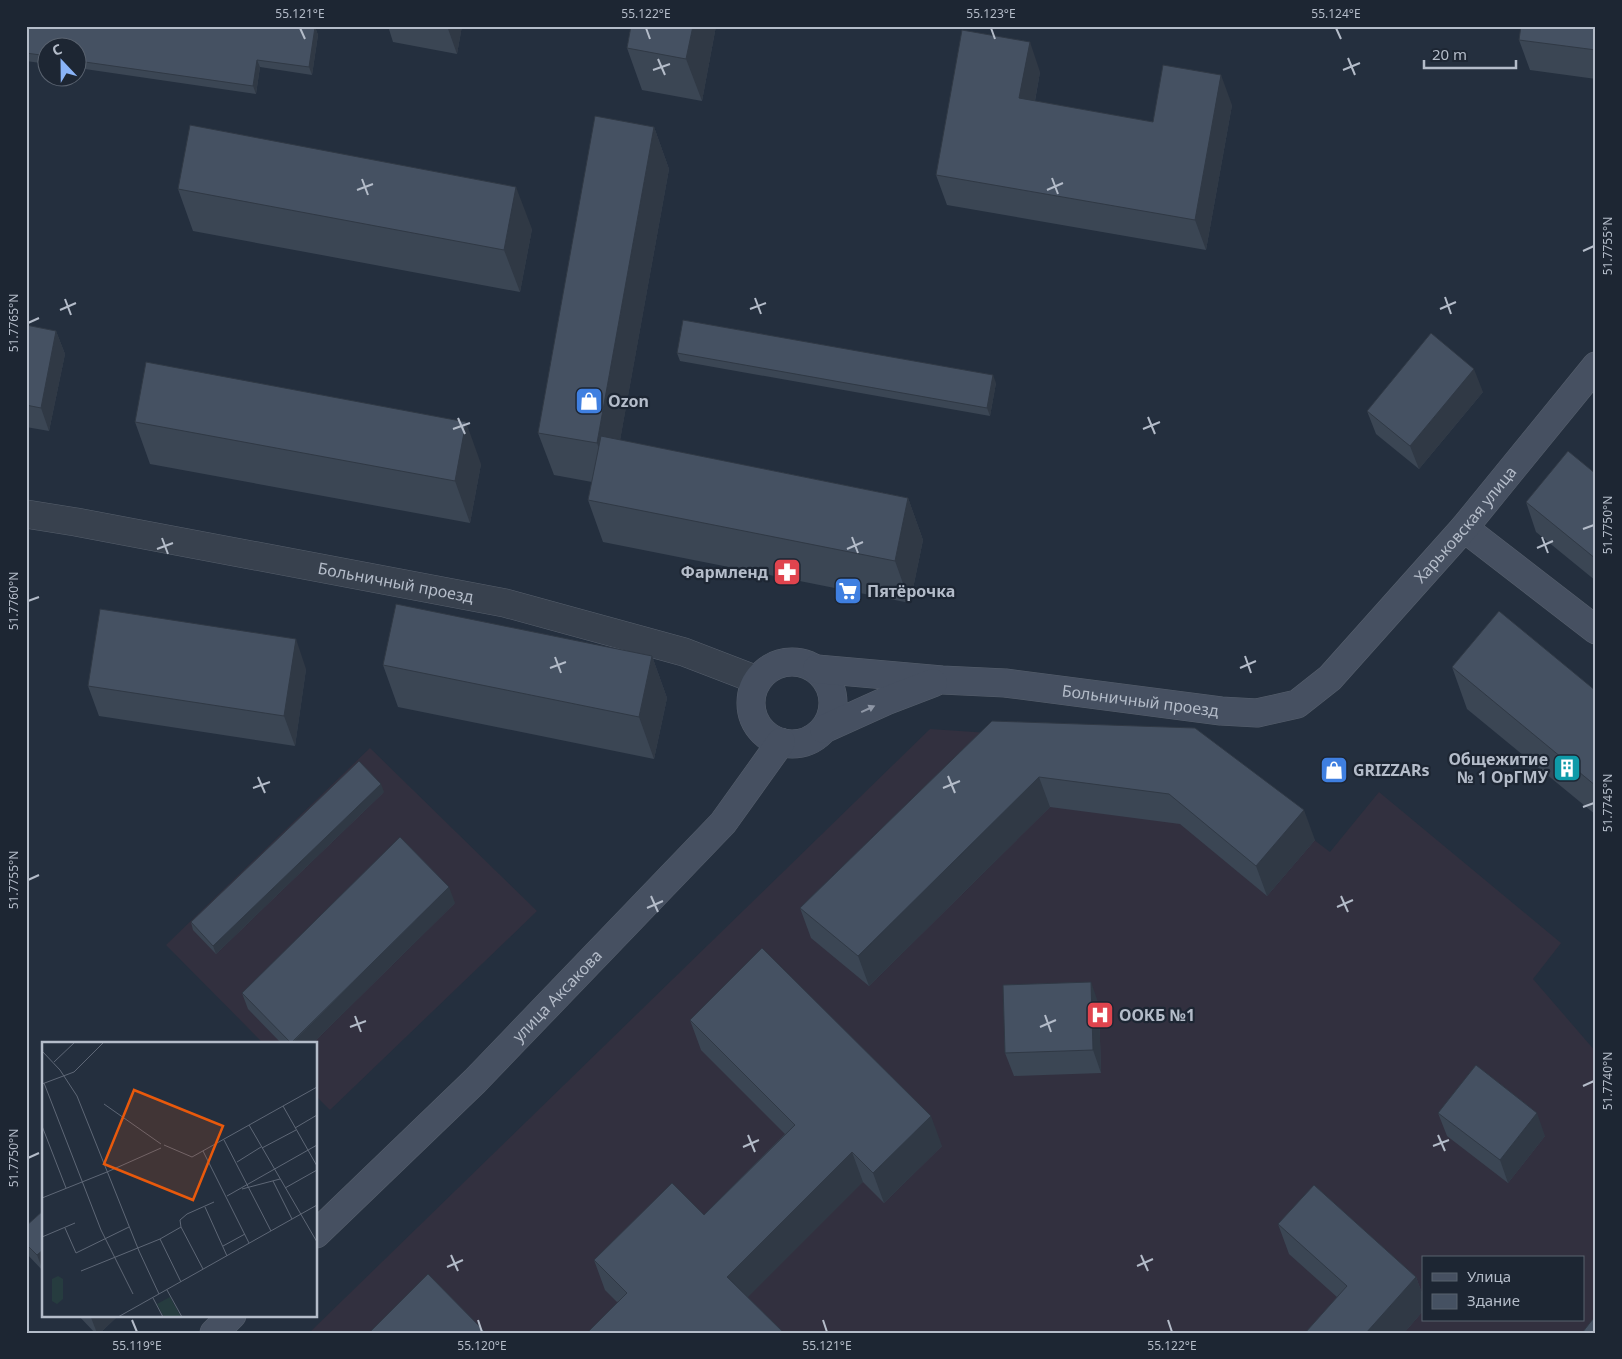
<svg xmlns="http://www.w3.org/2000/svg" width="1622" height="1359" font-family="'Noto Sans',sans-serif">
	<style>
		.medical { fill: #32303f; fill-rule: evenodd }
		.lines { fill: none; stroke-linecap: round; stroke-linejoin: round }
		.street-casing { stroke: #565f6c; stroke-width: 29 }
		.secondary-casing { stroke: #565f6c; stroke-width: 29 }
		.street { stroke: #38414e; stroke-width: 28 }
		.secondary { stroke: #465061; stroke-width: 28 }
		.wall { fill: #3b4654 }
		.shaded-wall { fill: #303945 }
		.building { fill: #455162; stroke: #303945 }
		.oneway { fill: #8e96a5 }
		.ticks { fill: none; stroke: #b4bcc9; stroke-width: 2 }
		.labels { text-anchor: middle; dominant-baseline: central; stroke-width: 4.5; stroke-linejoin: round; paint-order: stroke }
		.poi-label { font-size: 16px; font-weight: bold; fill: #b4bcc9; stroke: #1d2633; text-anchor: start }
		.street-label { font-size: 16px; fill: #b4bcc9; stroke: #1d2633 }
		.inset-road { fill: none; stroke: #5e6776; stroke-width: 1 }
		.view { fill: #e8590c; fill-opacity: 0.15; stroke: #e8590c; stroke-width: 2.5 }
		.inset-edge { fill: none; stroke: #b4bcc9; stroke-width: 2.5 }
		.neatline { fill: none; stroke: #b4bcc9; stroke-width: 2 }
		.ticks-label { font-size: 12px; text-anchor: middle; fill: #b4bcc9 }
	</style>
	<rect width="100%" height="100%" fill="#242f3e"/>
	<path class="medical" d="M930 729 1004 734 1206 758 1330 852 1379 792 1561 943 1533 979 1596 1052V1333H309ZM1423 1258H1583V1320H1423Z
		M370 748 537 911 330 1110 316 1096V1043H263L166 945Z"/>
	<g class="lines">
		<g class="street-casing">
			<g id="street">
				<path id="s1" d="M26 514 76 522 505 603 684 652 757 680"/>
			</g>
		</g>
		<g class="secondary-casing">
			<g id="secondary">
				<path d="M1464 528 1596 630"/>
				<circle cx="792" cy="703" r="41"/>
				<path id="s2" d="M817 669 942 680 1005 683 1221 711 1257 713 1297 704 1330 678 1464 528 1596 366"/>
				<path d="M824 729 886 701 933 683"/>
				<path id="s3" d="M316 1234 475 1081 723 823 781 742"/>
				<path d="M214 1333 232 1315"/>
			</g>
		</g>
		<use href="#street" class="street"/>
		<use href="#secondary" class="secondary"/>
	</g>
	<path class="wall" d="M26 26 315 27 318 35 312 75 260 67 256 94 78 68V48H48V64L26 61Z
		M388 26H462L457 54 393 42Z
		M631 26H716L702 101 642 90 627 48Z
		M1111 26H1184V29L1111 27Z
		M1596 26V79L1530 70 1519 40Z
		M1040 72 1035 101 1153 122 1232 105 1206 250 947 205 936 175Z
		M654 127 669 169 620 440 908 498 923 540 910 603 603 542 588 500 592 482 554 475 538 433Z
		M178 189 532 229 520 292 193 231Z
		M26 325 56 331 65 354 49 431 26 427Z
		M677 353 996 383 990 416 680 361Z
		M1483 392 1419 469 1376 434 1367 411Z
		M135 422 481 464 470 523 150 464Z
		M1596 474V581L1536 532 1526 502Z
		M652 656 667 698 654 759 398 707 383 665Z
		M1452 667 1596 691V815L1467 709Z
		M306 669 295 746 99 716 88 686Z
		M992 721 1315 840 1267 896 1180 824 1050 807 869 986 811 938 800 908Z
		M384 792 216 954 193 930 191 922Z
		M455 903 313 1043H281L248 1009 242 993Z
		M1099 1005 1101 1073 1014 1076 1005 1053Z
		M690 1020 942 1146 884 1203 863 1182 617 1302 605 1290 594 1260 704 1215 785 1134 701 1050Z
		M1438 1113 1545 1136 1508 1183 1447 1136Z
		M44 1210 43 1271 26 1253V1226Z
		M1278 1224 1416 1277 1423 1296V1311L1404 1333 1337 1297 1289 1254Z
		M78 1315H119L100 1333H95Z"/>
	<path class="shaded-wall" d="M447 26H462L457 54Z
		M693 26H716L702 101 686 59Z
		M315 27 318 35 312 75 309 67Z
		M1030 42 1040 72 1030 128 1019 98Z
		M257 60 260 67 256 94 253 86Z
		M1221 75 1232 105 1206 250 1195 220Z
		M654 127 669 169 612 485 597 443Z
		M516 187 532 229 520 292 504 250Z
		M56 331 65 354 49 431 41 408Z
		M1474 369 1483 392 1419 469 1410 446Z
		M993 375 996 383 990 416 987 408Z
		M466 422 481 464 470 523 455 481Z
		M908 498 923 540 910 603 895 561Z
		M296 639 306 669 295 746 284 716Z
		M652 656 667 698 654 759 639 717Z
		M1039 777 1050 807 869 986 858 956Z
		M381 784 384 792 216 954 213 946Z
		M1304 810 1315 840 1267 896 1256 866Z
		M449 887 455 903 313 1043H292Z
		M1091 982 1099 1005 1101 1073 1093 1050Z
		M1537 1113 1545 1136 1508 1183 1500 1160Z
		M931 1116 942 1146 884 1203 873 1173Z
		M852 1152 863 1182 738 1307 727 1277Z
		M44 1249V1270L43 1271 37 1255Z
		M1416 1277 1423 1296V1311L1404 1333H1366Z
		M90 1315H119L100 1333H97Z"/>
	<path class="building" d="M26 26H310L315 27 309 67 257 60 253 86 78 61V48H48V56L26 53Z
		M631 26H693L686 59 627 48Z
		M1521 26H1596V50L1519 40Z
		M962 30 1030 42 1019 98 1153 122 1163 65 1221 75 1195 220 936 175Z
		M595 116 654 127 597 443 538 433Z
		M190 125 516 187 504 250 178 189Z
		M683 320 993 375 987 408 677 353Z
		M26 325 56 331 41 408 26 405Z
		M1431 333 1474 369 1410 446 1367 411Z
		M146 362 466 422 455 481 135 422Z
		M601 436 908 498 895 561 588 500Z
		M1568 451 1596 474V559L1526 502Z
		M396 604 652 656 639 717 383 665Z
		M100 609 296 639 284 716 88 686Z
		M1499 611 1596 691V786L1452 667Z
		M992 721 1195 728 1304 810 1256 866 1169 794 1039 777 858 956 800 908Z
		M359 761 381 784 213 946 191 922Z
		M400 837 449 887 291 1043 242 993Z
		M762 948 931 1116 873 1173 852 1152 727 1277 784 1333H587L627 1293 594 1260 672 1183 704 1215 795 1125 690 1020Z
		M1091 982 1093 1050 1005 1053 1003 985Z
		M1476 1065 1537 1113 1500 1160 1438 1113Z
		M1314 1185 1416 1277 1366 1333H1305L1347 1286 1278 1224Z
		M44 1210V1249L37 1255 26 1244V1226Z
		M428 1274 486 1333H369Z
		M1596 1315V1333H1582Z"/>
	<defs><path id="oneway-solid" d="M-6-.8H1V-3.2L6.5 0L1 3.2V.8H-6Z" transform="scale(1.25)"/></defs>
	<use class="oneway" href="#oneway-solid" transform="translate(868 709) rotate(-25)"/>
	<path class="ticks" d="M300 28 305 39M646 28 650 39M991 28 995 39M1336 28 1341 39M1348 58 1355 75M658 59 665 75M653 70 670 64M1343 70 1360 63M1052 178 1058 194M362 179 368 195M357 190 373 184M1047 190 1063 183M1583 251 1594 246M1445 297 1451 314M755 298 761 314M65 299 71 315M750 309 766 303M1440 309 1456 302M60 310 76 303M28 323 39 318M1148 417 1155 434M458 418 465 434M453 429 470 423M1143 429 1160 422M1583 529 1594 525M852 537 858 553M1542 537 1548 553M162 538 168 554M1537 548 1553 541M157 549 173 543M847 549 863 542M28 601 39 597M1245 656 1251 673M555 657 561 673M550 668 566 662M1240 668 1256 661M948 776 955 793M258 777 265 793M253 788 270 782M943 788 960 781M1583 807 1594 803M28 880 39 875M651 896 658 912M1341 896 1348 912M1337 907 1353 900M647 908 663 901M1045 1015 1051 1032M355 1016 361 1032M350 1027 366 1021M1040 1027 1056 1020M1583 1086 1594 1081M748 1135 755 1152M1438 1135 1445 1151M1433 1146 1449 1140M743 1147 759 1140M28 1158 39 1153M451 1255 458 1271M1141 1255 1148 1271M1137 1266 1153 1259M447 1267 463 1260M132 1320 137 1332M478 1320 482 1332M823 1320 827 1332M1168 1320 1172 1332"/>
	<defs>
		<g id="shop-square" transform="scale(1.4375)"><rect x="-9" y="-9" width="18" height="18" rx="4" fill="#3f7fe0" stroke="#1d2633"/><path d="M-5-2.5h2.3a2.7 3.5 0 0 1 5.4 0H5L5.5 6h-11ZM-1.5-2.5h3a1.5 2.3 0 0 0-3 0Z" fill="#fff"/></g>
		<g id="pharmacy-square" transform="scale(1.4375)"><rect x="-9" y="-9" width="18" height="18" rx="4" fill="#e0444e" stroke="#1d2633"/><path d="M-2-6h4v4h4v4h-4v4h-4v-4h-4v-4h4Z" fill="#fff"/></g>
		<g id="supermarket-square" transform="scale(1.4375)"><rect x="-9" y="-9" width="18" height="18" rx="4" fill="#3f7fe0" stroke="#1d2633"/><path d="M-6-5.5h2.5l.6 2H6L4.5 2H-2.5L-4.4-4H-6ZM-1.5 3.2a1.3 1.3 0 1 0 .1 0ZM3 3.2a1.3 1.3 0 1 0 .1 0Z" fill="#fff"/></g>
		<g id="building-square" transform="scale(1.4375)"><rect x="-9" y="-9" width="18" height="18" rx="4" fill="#0f9aa8" stroke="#1d2633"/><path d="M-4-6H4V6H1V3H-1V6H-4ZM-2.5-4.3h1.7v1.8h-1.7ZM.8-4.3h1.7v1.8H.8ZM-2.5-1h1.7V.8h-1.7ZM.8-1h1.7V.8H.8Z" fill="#fff"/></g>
		<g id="hospital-square" transform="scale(1.4375)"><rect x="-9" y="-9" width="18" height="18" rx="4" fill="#e0444e" stroke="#1d2633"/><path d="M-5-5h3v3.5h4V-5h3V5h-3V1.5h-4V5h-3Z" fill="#fff"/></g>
	</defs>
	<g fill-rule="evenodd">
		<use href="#shop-square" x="589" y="401"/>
		<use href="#pharmacy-square" x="787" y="572"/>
		<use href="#supermarket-square" x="848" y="591"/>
		<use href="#building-square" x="1567" y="768"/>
		<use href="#shop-square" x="1334" y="770"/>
		<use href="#hospital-square" x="1100" y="1015"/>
	</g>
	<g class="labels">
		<g class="poi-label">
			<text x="608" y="401">Ozon</text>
			<text x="768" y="572" text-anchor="end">Фармленд</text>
			<text x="867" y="591">Пятёрочка</text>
			<text x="1548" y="759" text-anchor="end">Общежитие<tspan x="1548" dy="18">№ 1 ОрГМУ</tspan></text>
			<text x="1353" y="770">GRIZZARs</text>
			<text x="1119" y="1015">ООКБ №1</text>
		</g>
		<g class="street-label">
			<text stroke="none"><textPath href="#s2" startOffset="730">Харьковская улица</textPath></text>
			<text stroke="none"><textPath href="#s1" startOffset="376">Больничный проезд</textPath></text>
			<text stroke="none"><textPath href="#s2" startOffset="325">Больничный проезд</textPath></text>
			<text stroke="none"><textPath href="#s3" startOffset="339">улица Аксакова</textPath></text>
		</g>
	</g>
	<g transform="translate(42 1042)">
		<rect width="275" height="275" fill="#242f3e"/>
		<path d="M16 234 21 237V257L15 262 10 259V237ZM128 255 139 275H122L115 262Z" fill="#263c3f"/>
		<path class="inset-road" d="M0 9 18 28 35 54 97 209 117 252M12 20 33 0M2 41 59 188 91 252M0 42 32 30 62 0M62 62 119 102M241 64 275 124M207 83 275 200M0 84 24 146M253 86 275 73M182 98 229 189M122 103 150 115 275 45M220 106 254 88M161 109 207 201M195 120 219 105M65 130 119 106M231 139 250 177M243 146 275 128M200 147 238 137M185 154 275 103M0 156 65 130M163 165 185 214M139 185 161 227M23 186 34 211 87 185M0 195 33 181M118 197 139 240M181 204 203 192M39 229 118 197 139 185 138 178 145 172 172 160M125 248 140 275M111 256 121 275M76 275 275 163"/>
		<path class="view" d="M92 48 181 84 151 158 62 122Z"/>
		<rect width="275" height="275" class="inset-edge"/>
	</g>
	<rect width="1622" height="1359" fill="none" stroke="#1d2633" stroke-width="55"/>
	<rect x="1422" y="1256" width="162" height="65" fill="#1d2633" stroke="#59626f"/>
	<rect x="1432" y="1273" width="25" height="8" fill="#465061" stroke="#59626f"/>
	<text x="1467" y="1282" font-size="15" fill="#b4bcc9">Улица</text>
	<rect x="1432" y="1294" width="25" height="15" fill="#455162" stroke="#59626f"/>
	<text x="1467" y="1306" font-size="15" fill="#b4bcc9">Здание</text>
	<g transform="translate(62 62) rotate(338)"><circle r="24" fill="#1d2633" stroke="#59626f"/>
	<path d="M0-4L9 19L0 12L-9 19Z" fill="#8ab4f8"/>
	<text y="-8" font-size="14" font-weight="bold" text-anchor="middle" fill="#b4bcc9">С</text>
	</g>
	<path d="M1424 60v8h92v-8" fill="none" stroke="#b4bcc9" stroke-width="2.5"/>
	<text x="1432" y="60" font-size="15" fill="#b4bcc9" stroke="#1d2633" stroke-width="4" paint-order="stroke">20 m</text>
	<rect x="28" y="28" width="1566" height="1304" class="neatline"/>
	<g class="ticks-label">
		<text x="300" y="18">55.121°E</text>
		<text x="646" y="18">55.122°E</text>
		<text x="991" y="18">55.123°E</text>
		<text x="1336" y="18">55.124°E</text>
		<text transform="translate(1608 246) rotate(-90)" y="4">51.7755°N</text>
		<text transform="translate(14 323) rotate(-90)" y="4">51.7765°N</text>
		<text transform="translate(1608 525) rotate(-90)" y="4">51.7750°N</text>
		<text transform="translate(14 601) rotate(-90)" y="4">51.7760°N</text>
		<text transform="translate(1608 803) rotate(-90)" y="4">51.7745°N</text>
		<text transform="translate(14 880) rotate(-90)" y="4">51.7755°N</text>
		<text transform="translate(1608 1081) rotate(-90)" y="4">51.7740°N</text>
		<text transform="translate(14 1158) rotate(-90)" y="4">51.7750°N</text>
		<text x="137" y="1350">55.119°E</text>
		<text x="482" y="1350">55.120°E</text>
		<text x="827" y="1350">55.121°E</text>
		<text x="1172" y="1350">55.122°E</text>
	</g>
</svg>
